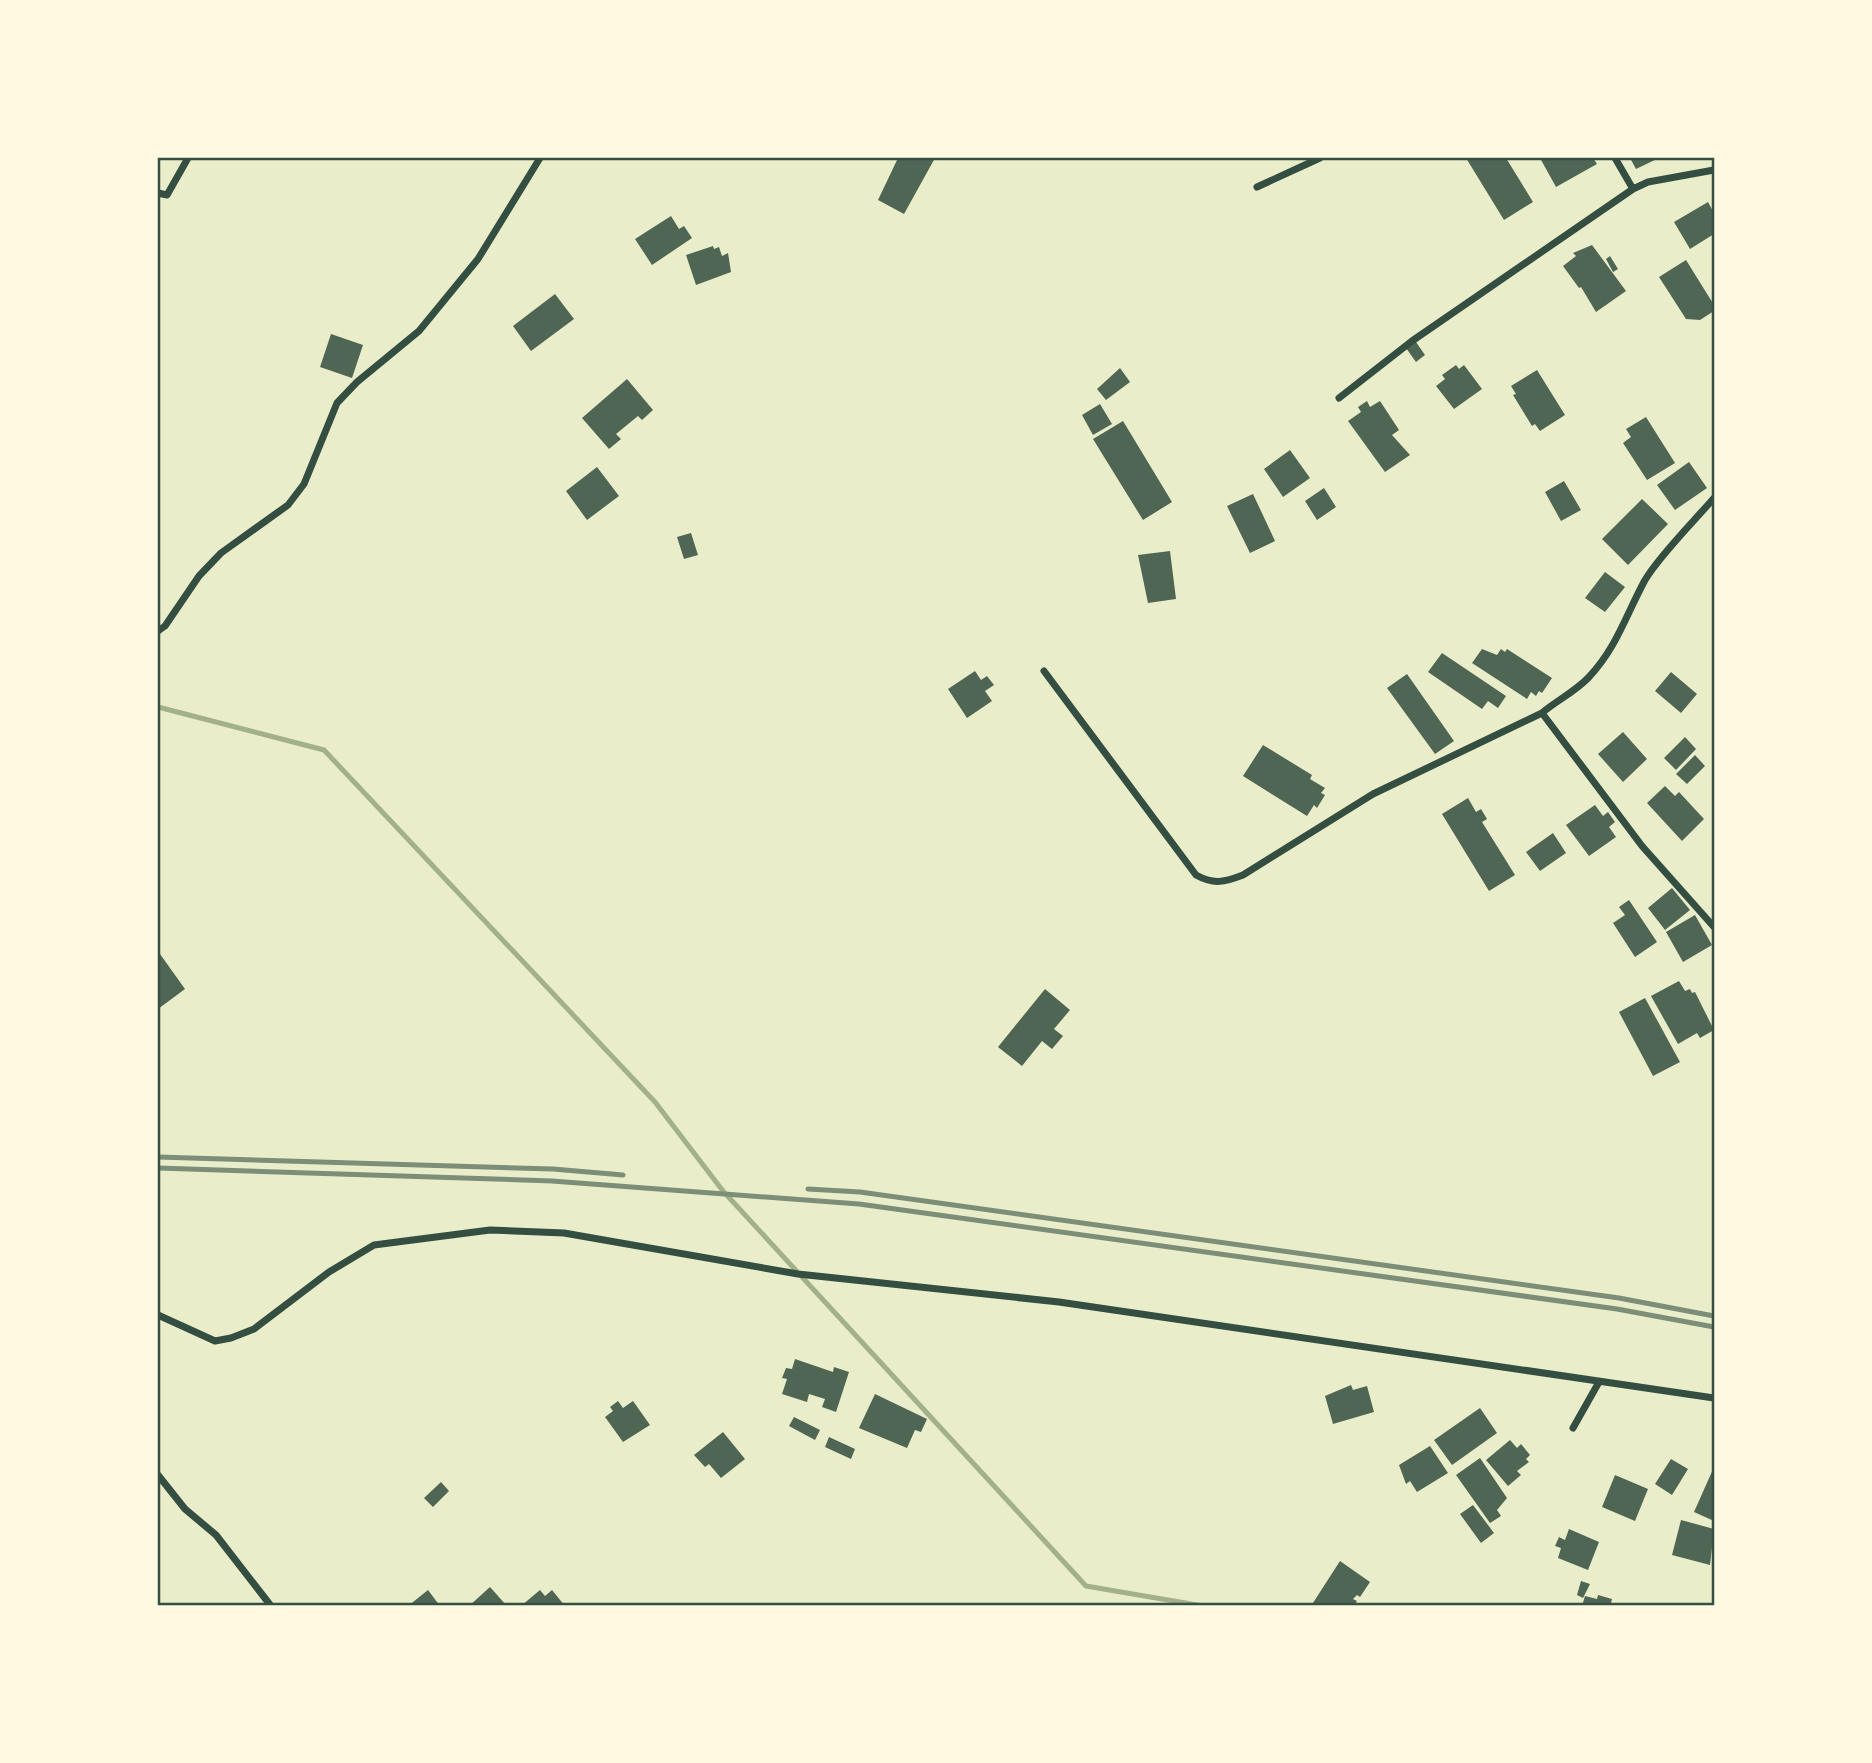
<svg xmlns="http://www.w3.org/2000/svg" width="1872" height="1763" font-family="'Noto Serif',serif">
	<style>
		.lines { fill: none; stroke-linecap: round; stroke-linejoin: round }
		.stream { stroke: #a3b18a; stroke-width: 5 }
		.building { fill: #4f6655 }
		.minor { stroke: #344e41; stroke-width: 7 }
		.rail { stroke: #7c8e77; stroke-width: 5 }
		.neatline { fill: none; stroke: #344e41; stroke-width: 2.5 }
	</style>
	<rect width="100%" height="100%" fill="#e9edc9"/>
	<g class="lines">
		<path class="stream" d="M158 707 324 750 655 1102 723 1191 1086 1586 1203 1606"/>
	</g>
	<path class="building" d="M898 158H935L904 214 878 200Z
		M1466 158H1506L1533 202 1504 220Z
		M1540 158H1593L1597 164 1556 187Z
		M1630 158H1659L1636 169Z
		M1708 202 1714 213V234L1690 249 1674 222Z
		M671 216 679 229 684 226 692 238 652 265 635 239Z
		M1592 245 1626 291 1596 312 1581 287 1579 288 1563 266 1576 256 1573 253Z
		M713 246 714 249 719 247 722 256 728 253 731 272 696 285 686 255Z
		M1610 256 1618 269 1613 272 1606 259Z
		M1686 260 1714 305V311L1700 320 1686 319 1659 277Z
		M555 294 574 319 531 351 513 326Z
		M331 334 363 345 352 378 320 367Z
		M1416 342 1425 355 1416 362 1406 348Z
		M1456 365 1459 369 1464 365 1482 389 1454 409 1436 386 1445 379 1442 375Z
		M1120 368 1130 382 1106 400 1097 389Z
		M1537 370 1565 415 1540 431 1535 424 1532 426 1513 395 1516 394 1511 386Z
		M627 379 653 410 642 420 638 416 616 434 621 439 609 449 582 418Z
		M1367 401 1370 407 1380 401 1399 430 1392 435 1410 455 1385 472 1348 421 1361 412 1358 407Z
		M1100 404 1112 424 1093 435 1082 415Z
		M1646 417 1675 463 1647 480 1623 443 1631 437 1626 429Z
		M1123 421 1172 502 1143 520 1093 439Z
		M1290 450 1310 478 1283 497 1264 469Z
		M1689 462 1707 488 1675 510 1657 485Z
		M597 467 619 496 587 520 566 491Z
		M1564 481 1581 510 1561 521 1545 492Z
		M1324 488 1336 507 1317 520 1305 501Z
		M1253 494 1275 541 1250 553 1227 506Z
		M1642 499 1668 524 1628 565 1602 539Z
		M691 533 698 555 684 559 677 537Z
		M1170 551 1176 599 1148 603 1138 555Z
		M1605 572 1625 587 1605 612 1585 598Z
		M1482 649 1497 655 1501 649 1505 652 1507 649 1552 678 1542 693 1539 691 1536 696 1531 692 1527 699 1472 663Z
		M1442 653 1506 696 1498 708 1488 701 1482 709 1428 672Z
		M975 671 981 680 987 676 994 685 985 691 992 701 967 718 948 689Z
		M1671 672 1697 694 1681 713 1655 691Z
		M1407 674 1454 741 1435 754 1387 688Z
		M1623 732 1647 759 1623 782 1598 754Z
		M1685 737 1696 749 1676 770 1664 758Z
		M1263 745 1312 775 1310 779 1325 788 1321 793 1325 795 1317 808 1314 805 1307 816 1243 776Z
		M1695 755 1705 766 1687 784 1676 774Z
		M1665 786 1675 796 1679 792 1704 819 1682 841 1647 803Z
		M1468 798 1476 812 1481 809 1487 819 1482 822 1515 875 1489 891 1442 814Z
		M1595 805 1603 816 1608 812 1615 822 1609 827 1616 837 1589 856 1566 825Z
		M1553 833 1566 853 1540 871 1526 852Z
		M1672 888 1690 910 1665 930 1648 908Z
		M1629 900 1657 942 1635 957 1613 923 1625 915 1619 907Z
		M1695 915 1712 945 1683 962 1666 932Z
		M160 954 185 989 158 1009V956Z
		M1679 981 1685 991 1690 989 1692 993 1695 992 1714 1030 1700 1038 1697 1033 1678 1044 1651 996Z
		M1045 989 1070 1010 1054 1029 1063 1036 1052 1049 1042 1041 1022 1066 998 1047Z
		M1645 998 1680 1062 1653 1076 1619 1012Z
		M795 1359 833 1372 834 1367 849 1372 836 1412 822 1407 825 1399 809 1394 807 1402 782 1394 787 1379 782 1378 786 1368 792 1369Z
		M1351 1385 1353 1390 1367 1386 1374 1412 1333 1424 1325 1396Z
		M875 1394 927 1419 921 1432 915 1430 907 1448 859 1428Z
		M618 1401 623 1408 633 1401 650 1425 623 1442 605 1417 613 1411 610 1407Z
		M1480 1408 1497 1433 1452 1465 1434 1440Z
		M794 1417 820 1430 815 1440 789 1426Z
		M723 1432 745 1459 721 1478 709 1464 705 1467 694 1455Z
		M829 1437 855 1449 851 1459 825 1447Z
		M1510 1440 1517 1448 1521 1444 1530 1455 1526 1459 1529 1462 1517 1471 1521 1475 1508 1486 1486 1460Z
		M1430 1446 1448 1473 1417 1492 1410 1481 1406 1484 1399 1465Z
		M1480 1458 1507 1498 1497 1510 1501 1516 1490 1523 1456 1475Z
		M1671 1459 1688 1469 1672 1495 1655 1484Z
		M1714 1467V1521L1694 1512Z
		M1615 1475 1648 1489 1635 1521 1602 1507Z
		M441 1482 449 1491 433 1507 424 1498Z
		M1473 1505 1494 1533 1481 1543 1460 1514Z
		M1681 1520 1714 1529 1710 1565 1672 1555Z
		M1569 1529 1599 1542 1588 1570 1558 1558 1561 1548 1555 1546 1559 1537 1565 1540Z
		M1340 1561 1370 1582 1360 1597 1357 1595 1353 1599 1357 1601 1354 1606H1311Z
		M1581 1581 1590 1584 1583 1598 1577 1595Z
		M490 1587 507 1606H469Z
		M428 1590 440 1606H408Z
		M540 1590 545 1596 552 1590 565 1606H521Z
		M1598 1595 1612 1599 1611 1603 1617 1606H1582L1585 1596 1597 1599Z"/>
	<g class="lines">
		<path class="minor" d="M1615 158 1633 189
			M1257 187 1320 158
			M158 193 167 195 188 158
			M1339 398 1412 341 1633 189 1648 182 1714 170
			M158 631 165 626 199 576 221 553 288 505 304 484 337 403 357 382 419 331 478 259 540 158
			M1044 671 1196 875C1214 885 1225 882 1243 875L1373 794 1542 713C1557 700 1575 692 1589 677 1617 647 1626 615 1645 580 1659 556 1695 520 1714 498
			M1542 713 1642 846 1714 927
			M158 1315 215 1341 231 1338 254 1329 329 1272 374 1245 490 1230 564 1233 798 1274 1059 1302 1714 1398
			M1573 1428 1599 1382
			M158 1475 185 1509 216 1535 271 1606"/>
		<path class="rail" d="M158 1157 553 1169 623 1175
			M158 1168 552 1181 859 1204 1617 1309 1714 1327
			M808 1189 860 1192 1619 1298 1714 1316"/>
	</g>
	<rect width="1872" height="1763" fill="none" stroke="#fefae0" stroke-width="318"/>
	<rect x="159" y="159" width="1554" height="1445" class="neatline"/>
</svg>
